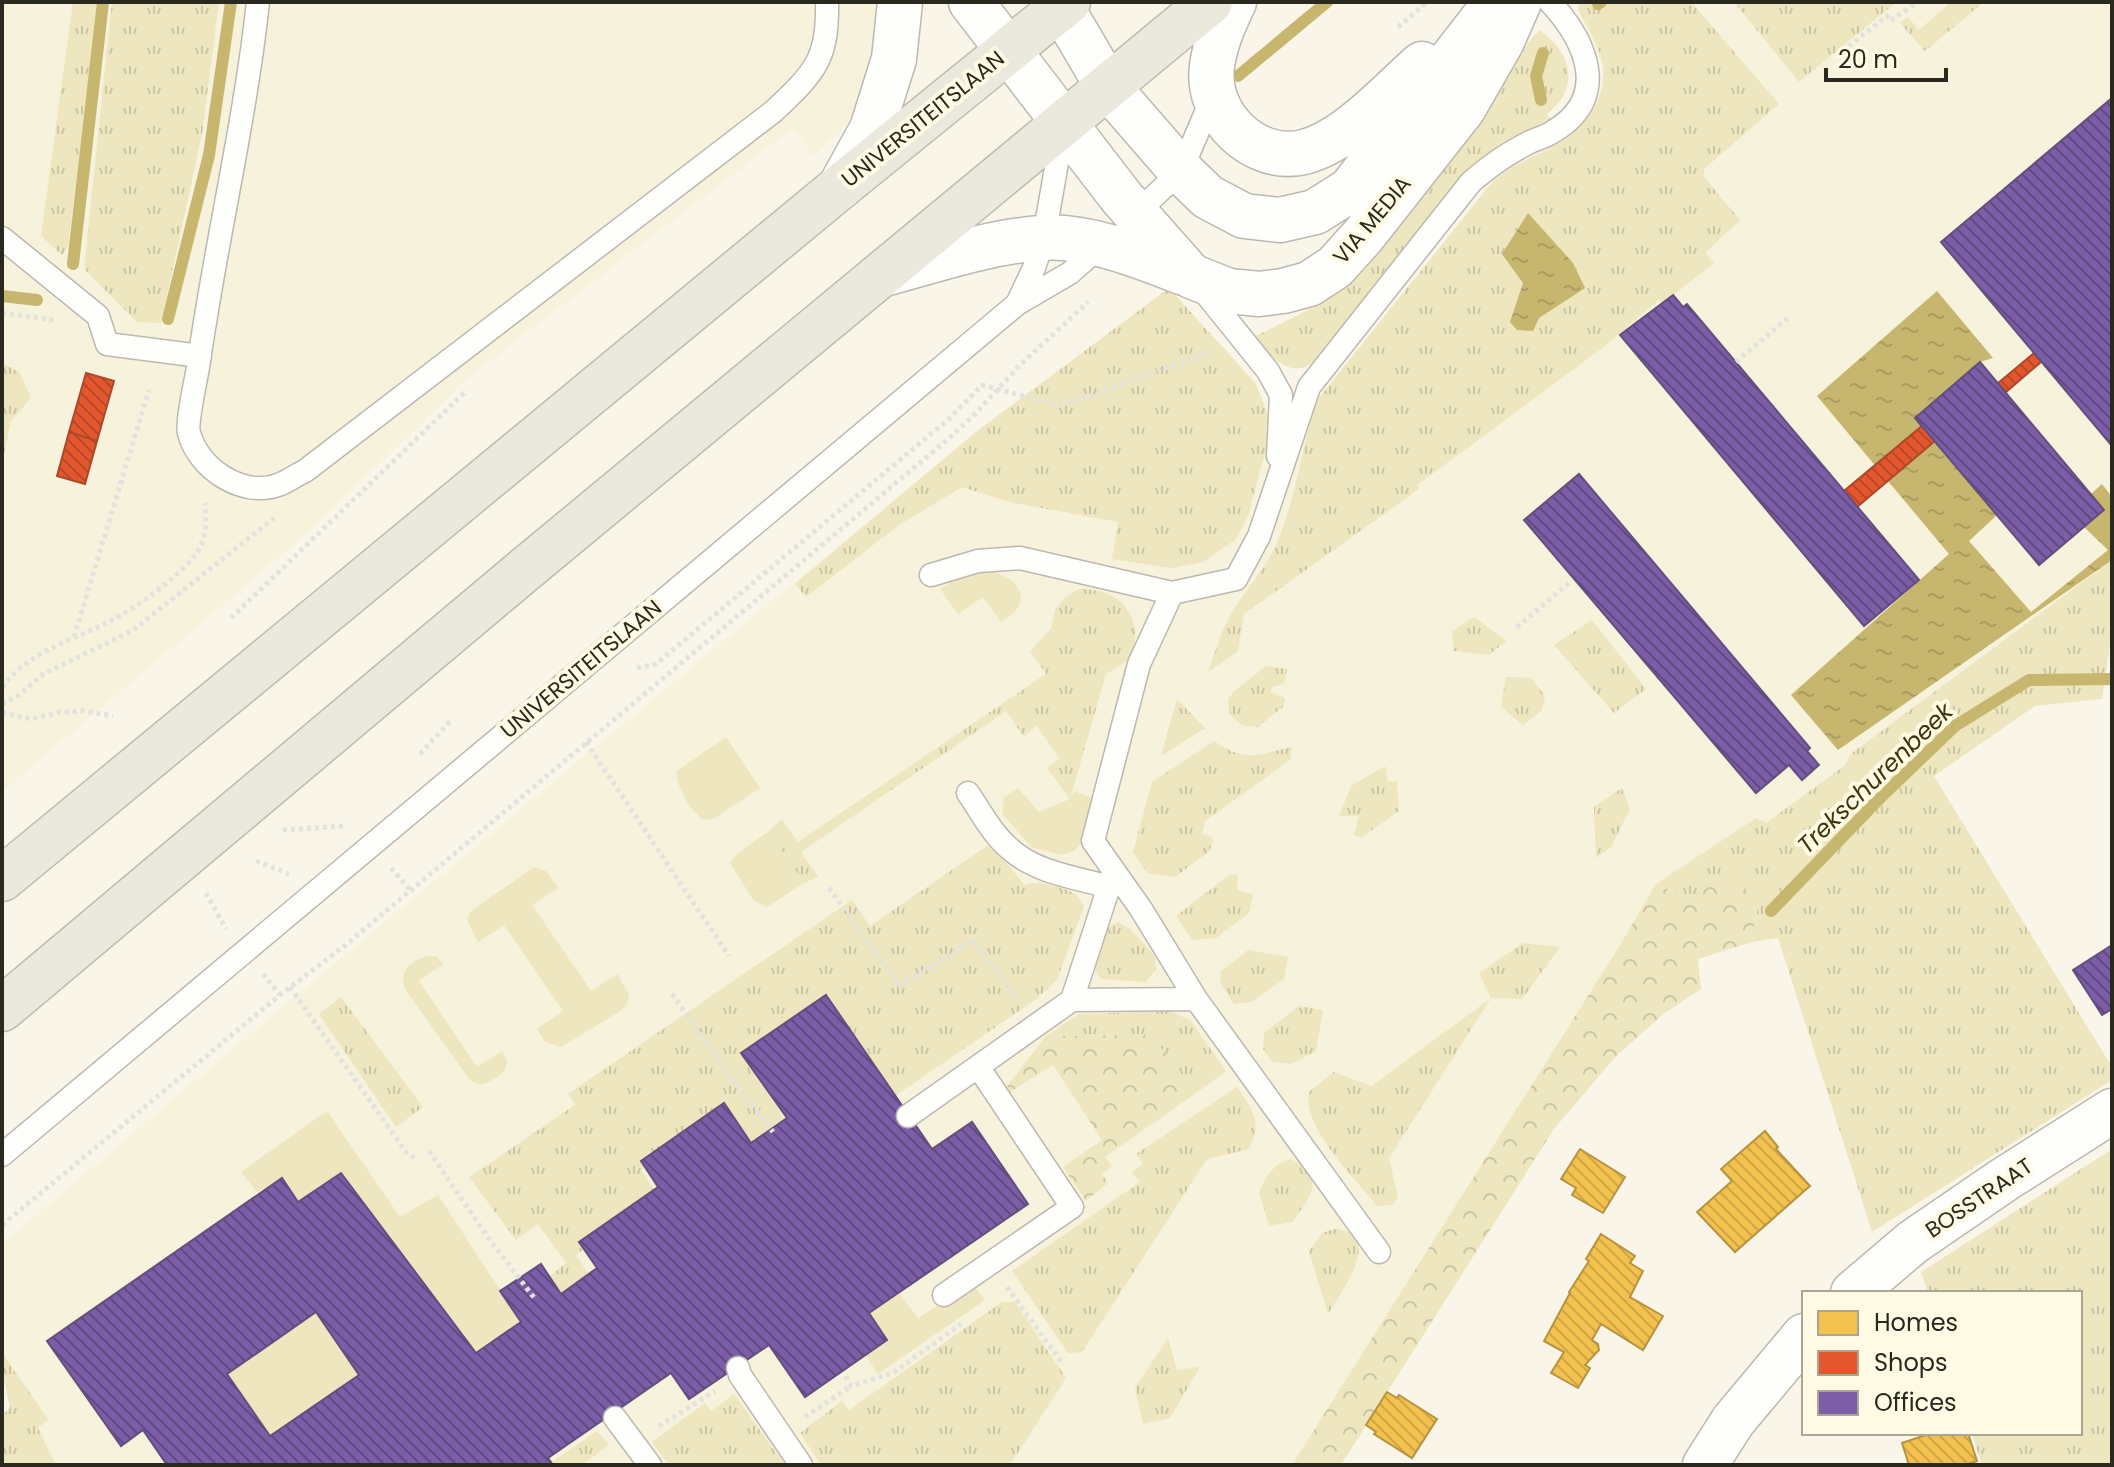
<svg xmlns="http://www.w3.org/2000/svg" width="2114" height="1467" font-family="Poppins,sans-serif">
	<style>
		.built { fill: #f6f2db }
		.grass { fill: url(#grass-tufts) }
		.forest { fill: url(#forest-crowns) }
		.garden { fill: #eee6bf }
		.water { fill: url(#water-ripples) }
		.homes { fill: url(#homes-back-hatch); stroke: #b69340; stroke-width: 2 }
		.shops { fill: url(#shops-back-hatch); stroke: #ac492a; stroke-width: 2 }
		.offices { fill: url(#offices-back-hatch); stroke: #634e7e; stroke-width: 2; fill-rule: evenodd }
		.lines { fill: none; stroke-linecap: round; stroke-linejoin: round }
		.stream { stroke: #c7b66e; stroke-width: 12 }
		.lane-casing { stroke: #bbb9af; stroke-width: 25 }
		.street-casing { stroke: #bbb9af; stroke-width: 47 }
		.highway-casing { stroke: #bfbbaa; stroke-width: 47 }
		.path { stroke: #e2e2de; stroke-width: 5; stroke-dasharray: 4 4; stroke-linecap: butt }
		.lane { stroke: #fefefc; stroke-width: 22 }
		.street { stroke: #fefefc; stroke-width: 44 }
		.highway { stroke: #ebe9dd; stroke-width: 44 }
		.labels { text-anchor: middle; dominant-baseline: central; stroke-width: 8; stroke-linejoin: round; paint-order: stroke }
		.street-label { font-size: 22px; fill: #2a2920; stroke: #fffae3 }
		.water-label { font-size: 24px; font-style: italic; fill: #3d340a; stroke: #fffae3 }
	</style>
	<defs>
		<pattern id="grass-tufts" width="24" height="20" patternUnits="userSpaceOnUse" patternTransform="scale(2)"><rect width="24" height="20" fill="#eee6bf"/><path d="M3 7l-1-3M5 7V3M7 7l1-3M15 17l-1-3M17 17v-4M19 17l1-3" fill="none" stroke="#ccc5a4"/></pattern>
		<pattern id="forest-crowns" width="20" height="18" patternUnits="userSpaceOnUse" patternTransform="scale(2)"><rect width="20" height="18" fill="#eee6bf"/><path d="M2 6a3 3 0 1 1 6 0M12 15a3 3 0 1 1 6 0" fill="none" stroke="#ccc5a4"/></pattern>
		<pattern id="water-ripples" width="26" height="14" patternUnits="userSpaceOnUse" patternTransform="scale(2)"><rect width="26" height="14" fill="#c7b66e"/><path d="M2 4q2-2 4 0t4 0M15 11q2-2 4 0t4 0" fill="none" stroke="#ab9c5f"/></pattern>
		<pattern id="homes-back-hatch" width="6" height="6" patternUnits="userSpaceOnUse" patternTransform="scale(2)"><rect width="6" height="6" fill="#f2c14e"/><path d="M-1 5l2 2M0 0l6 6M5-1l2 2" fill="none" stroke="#d0a644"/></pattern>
		<pattern id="shops-back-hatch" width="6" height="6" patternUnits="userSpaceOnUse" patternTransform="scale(2)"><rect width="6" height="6" fill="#e4572e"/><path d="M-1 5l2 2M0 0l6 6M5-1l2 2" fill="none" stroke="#b94827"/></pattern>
		<pattern id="offices-back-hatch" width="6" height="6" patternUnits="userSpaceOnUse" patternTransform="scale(2)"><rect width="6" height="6" fill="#7b5ea7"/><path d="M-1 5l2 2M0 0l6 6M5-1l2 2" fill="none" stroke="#604a80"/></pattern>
	</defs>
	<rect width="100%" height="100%" fill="#f9f6e9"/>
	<path class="built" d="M2 2H882L866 95 842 130 814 156 792 129 469 377 311 530 2 792Z
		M1579 2H2112V630L1888 772 1656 884 1620 945 1292 1465H2V1415L10 1408 6 1385 2 1380V1244L287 1003 977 431 1223 346 1256 384 1267 412 1309 424 1318 399 1493 181 1513 165 1565 140 1583 125 1593 109 1600 94 1603 68 1578 10Z"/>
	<path class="grass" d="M73 2H98L68 247 62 255 41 236Z
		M112 2H219L202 134 161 323 137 322 84 269Z
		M1579 2H1691L1779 104 1704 169V177L1740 220 1705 253 1714 263 1662 304 1659 300 1601 349 1417 485 1419 489 1244 614 1238 651 1208 672C1216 651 1222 627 1234 609 1247 588 1264 570 1275 547 1296 503 1301 446 1318 399L1493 181C1512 166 1531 158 1552 147 1581 133 1607 101 1603 68 1601 48 1587 27 1578 10Z
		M1734 2H1894L1895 3 1799 82Z
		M1951 2H1984L1925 51 1900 23 1908 17 1919 30Z
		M1539 30C1572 52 1581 87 1547 114L1551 119 1505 141 1473 165 1315 361C1289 381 1271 356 1254 337L1330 299 1364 271 1482 123 1524 48Z
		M1169 288 1256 384 1267 412 1266 449 1248 516 1235 540 1203 562 1172 568 1112 559 1118 522 1009 502 962 487 899 525 806 597 795 584 977 431Z
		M2 363 19 372 31 398 11 421 2 463Z
		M2112 560V630L2102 699 2035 706 1934 776 2112 1067V1080L1872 1232 1778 938 1752 942 1758 903 1690 900 1656 884 1756 818 1766 823 1844 766 1852 753Z
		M1079 589C1106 588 1131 601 1135 630 1136 639 1134 653 1127 660 1122 666 1112 670 1106 674L1070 799 1047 768 1060 759 1036 725 1024 737 1006 711 801 852 818 877 804 883 769 831 782 819 798 842 1046 674 1030 651 1051 629 1055 610 1064 598Z
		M1474 617 1506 641 1489 655 1454 651 1452 631Z
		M1592 620 1646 689 1614 713 1554 645Z
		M1266 666 1287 669 1284 684 1272 687 1271 692 1285 698 1284 706 1258 727 1243 726 1230 715 1228 700 1233 692Z
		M1506 677 1531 678 1545 696 1542 710 1523 725 1501 707Z
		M1177 699 1205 728 1161 756Z
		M1214 741C1246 763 1256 755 1292 747L1290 760 1205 821 1202 834 1212 837 1213 844 1208 852 1175 877 1147 873 1133 852 1152 782Z
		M1385 766 1388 781H1397L1399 811 1361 838 1354 835 1359 816H1339L1351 786Z
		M1622 788 1630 809 1611 847 1596 858 1594 807Z
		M990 844 1025 885C1036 880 1067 887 1076 895 1080 898 1081 901 1084 906L1057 980 1035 1000 895 1096 829 1001 744 1059 787 1122 751 1146 726 1111 641 1170 659 1198 576 1255 590 1276 562 1295 549 1277 566 1263 538 1224 516 1240 469 1177 575 1105 568 1094 852 900 870 926Z
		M1238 874 1237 890 1253 894 1249 913 1216 938 1192 940 1176 916 1229 875Z
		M1118 922 1131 930 1155 956 1156 969 1146 982 1101 979 1095 970 1099 951 1108 927Z
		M1523 943 1560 947 1522 999 1491 998 1389 1158 1398 1198 1392 1205 1377 1206C1355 1178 1302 1128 1309 1092L1333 1072 1372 1086 1491 998 1479 973Z
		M1248 950 1288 957 1284 979 1252 1002 1234 1004 1221 984 1220 972Z
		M341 997 423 1107 396 1127 319 1014Z
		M1299 1006 1323 1010 1316 1051 1292 1064 1272 1062 1263 1049 1264 1033Z
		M1169 1011 1190 1020 1226 1071 1196 1093 1151 1035 1046 1036 1079 1014Z
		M1237 1087C1252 1110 1263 1121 1249 1149L1207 1159 1082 1352 1068 1353 1012 1271 1140 1182 1132 1172 1143 1164 1136 1154Z
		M2112 1149V1465H1982L1972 1433H2080V1293H1928L1921 1272Z
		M1291 1159C1327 1179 1311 1194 1293 1222L1269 1226 1259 1192C1267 1176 1272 1164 1291 1159Z
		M1334 1229C1387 1231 1340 1294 1328 1314L1309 1251 1322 1233Z
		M1002 1302H1015L1066 1378 1010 1465H821L800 1433 842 1401 849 1410Z
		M1168 1338 1177 1370 1200 1367 1170 1418 1143 1424 1135 1388Z
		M2 1353 48 1419 38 1428 56 1465 2 1464V1415L10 1408C6 1388 2 1374 2 1353Z
		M734 1394 785 1465H669L652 1442 705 1403 711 1411Z
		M597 1431 609 1445 582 1465H547Z"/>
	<path class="forest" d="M1723 877 1740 884 1758 903 1752 942 1698 959 1701 989 1665 1013 1616 1056 1554 1129 1341 1465H1292L1620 945 1656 884 1690 900Z
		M1151 1035 1196 1093 1105 1157 1112 1166 1102 1174 1108 1183 1086 1201 1063 1167 1102 1140 1053 1065 1010 1092 1007 1086 1046 1036Z"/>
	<path class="garden" d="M991 571C1007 575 1030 589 1017 609 1013 614 1006 618 1001 622L983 597 958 614 940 589C957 578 971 572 991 571Z
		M726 737 760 788 715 818 704 820C691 811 676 788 677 771Z
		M1018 788 1039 812 1070 799 1074 791 1093 798 1084 839 1074 851 1061 855 1031 847 1002 813 1004 797Z
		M769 831 804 883 767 907 754 901 730 863 738 853Z
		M534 867 546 871 558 888 532 905 591 991 617 974 629 994 627 1003 622 1010 561 1047 545 1042 537 1029 563 1011 504 925 478 942 467 920 471 911Z
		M427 956H436L443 964 419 981 477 1067 502 1051 507 1061 505 1070C495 1079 482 1090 470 1080L405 989C398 971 411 961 427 956Z
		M327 1111 400 1217 438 1195 521 1322 476 1353 342 1173 298 1202 282 1179 257 1192 241 1172Z
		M972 1284 985 1300 878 1374 866 1356 887 1340 869 1313 900 1294 918 1318Z
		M316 1312 359 1375 270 1436 227 1374Z"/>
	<path class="water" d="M1528 213 1573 263 1585 288 1539 318 1533 331 1517 330 1510 322 1523 283 1502 254Z
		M1937 291 1993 358 1980 362 1915 418 1997 515 1969 541 2031 612 2108 550 2084 527 2104 510 2091 494 2102 484 2112 497V560L1838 750 1791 695 1949 554 1817 396Z"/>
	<path class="homes" d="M1765 1131 1778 1147 1776 1149 1810 1186 1735 1252 1697 1212 1732 1181 1721 1169Z
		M1580 1149 1625 1177 1603 1213 1572 1195 1576 1188 1561 1179Z
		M1601 1234 1635 1256 1630 1263 1643 1271 1630 1297 1663 1316 1643 1350 1601 1324 1592 1340 1598 1344 1599 1350 1585 1365 1590 1368 1578 1388 1551 1373 1564 1352 1544 1341 1570 1293 1569 1292 1589 1261 1586 1259Z
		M1387 1392 1397 1398 1399 1395 1437 1419 1412 1458 1374 1434 1376 1432 1366 1425Z
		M1932 1433H1968L1977 1461 1964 1465H1909L1902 1443Z"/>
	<path class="shops" d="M2034 353 2041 362 2006 392 1998 383Z
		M86 373 114 381 97 441 69 432Z
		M1922 426 1935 441 1857 507 1844 491Z
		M69 432 97 441 85 484 57 476Z"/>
	<path class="offices" d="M2112 98V446L1941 242Z
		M1673 295 1683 307 1687 304 1919 580 1864 626 1620 335Z
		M1980 362 2104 510 2039 565 1915 418Z
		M1579 474 1810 748 1807 751 1819 765 1802 780 1789 765 1756 793 1524 520Z
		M2112 945V1009L2102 1015 2073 970Z
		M826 995 932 1149 972 1122 1028 1204 869 1313 887 1340 805 1397 769 1345 689 1399 671 1373 548 1458 553 1465H167L143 1430 121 1446 47 1341 282 1178 298 1202 341 1173 476 1353 521 1322 500 1291 541 1264 561 1294 597 1268 579 1242 658 1187 641 1161 724 1103 751 1143 787 1118 741 1053ZM316 1312 359 1375 270 1436 227 1374Z"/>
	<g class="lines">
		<path class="stream" d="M1598 4 1601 2
			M1238 76 1327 2
			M1541 100 1536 76 1543 53
			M73 264 103 2
			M2 296 37 300
			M168 319 209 155 231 2
			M1771 911 1878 800 1955 726 2029 680 2112 679"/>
		<g class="lane-casing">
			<path id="lane" d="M258 2C245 123 216 241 199 361 197 376 186 422 189 433 198 468 242 498 278 485 287 482 296 475 305 471L774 111C815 72 828 60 827 2
				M1132 217 1181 171 1213 96
				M2 238 98 316 107 344 200 356
				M1202 289 1268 371 1281 395 1278 456
				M1017 304 1070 273 1104 243
				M931 575 978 561 1020 558 1172 593 1236 579 1259 536 1309 387 1471 182C1488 167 1505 155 1526 144 1535 139 1546 137 1554 131 1611 97 1586 41 1550 2
				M1172 593 1139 664 1093 841 1141 909 1196 999 1379 1252
				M968 793C981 812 992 834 1010 849 1036 873 1078 878 1110 887
				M1114 871 1072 1000 1196 999
				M908 1116 1072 1000
				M2 1155 1017 304 1034 268 1044 237 1063 128
				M944 1295 1072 1207 979 1068
				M738 1368 740 1375 801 1465
				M615 1418 650 1465"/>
		</g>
		<g class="street-casing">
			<path id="street" d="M971 2 1122 198 1191 276 1229 291 1259 294 1283 291 1309 284 1335 267 1363 236 1463 109 1502 41 1519 2
				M1058 2 1108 87 1181 171 1208 197 1244 216 1280 220 1315 212 1350 190 1496 2
				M1234 2C1224 23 1215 43 1212 66 1205 115 1254 164 1304 152 1347 141 1389 93 1422 64
				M840 187 872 129 894 59 900 2
				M884 274C936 260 988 242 1041 238 1087 234 1142 257 1184 273
				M1853 1293 1913 1242 2005 1179 2112 1111
				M1705 1465 1733 1421 1804 1336"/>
		</g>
		<g class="highway-casing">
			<path id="highway" d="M2 879 840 187 1068 2
				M2 1009 522 572 1210 2"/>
		</g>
		<path class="path" d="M1398 27 1427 2
			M1848 63 1850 45 1887 16 1890 21 1918 2
			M2 313 53 320
			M1736 362 1789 317
			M231 618 466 391
			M1517 627 1569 583
			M74 637 149 390
			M637 668 656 664 950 418 982 385 1057 405 1090 396 1211 351
			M2 687C31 650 72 641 112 620 136 608 190 570 201 545 207 532 206 516 205 503
			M2 704 19 695 43 674 132 631 274 518
			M2 713 32 719 60 712 84 711 113 716
			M586 742 729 956
			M420 754 452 719
			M283 830 344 826
			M256 861 289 874
			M391 868 410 890
			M829 888 900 986 973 940 1018 1000
			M206 893 226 929
			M263 974 280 995
			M290 987 406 1152 418 1160
			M672 994 730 1076 773 1132
			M429 1151 487 1236 535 1299
			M2 1225 280 995 348 943 947 440 975 414 1020 365 1088 302
			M1007 1287 1062 1363
			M846 1376 851 1386 893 1373 961 1324
			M805 1417 851 1386
			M659 1426 715 1391"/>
		<use href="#lane" class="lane"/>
		<use href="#street" class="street"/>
		<use href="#highway" class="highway"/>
	</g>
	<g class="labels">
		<g class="street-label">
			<text transform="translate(923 119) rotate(-39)">UNIVERSITEITSLAAN</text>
			<text transform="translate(1372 220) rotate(-50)">VIA MEDIA</text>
			<text transform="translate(581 669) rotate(-40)">UNIVERSITEITSLAAN</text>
			<text transform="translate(1979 1198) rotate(-34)">BOSSTRAAT</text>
		</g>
		<g class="water-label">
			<text transform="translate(1875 778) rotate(-44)">Trekschurenbeek</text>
		</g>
	</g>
	<rect width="2114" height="1467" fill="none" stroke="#2a2920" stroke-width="8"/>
	<rect x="1802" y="1291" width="280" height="144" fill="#fffae3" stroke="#aaa695" stroke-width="2"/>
	<rect x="1818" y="1311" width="40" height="24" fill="#f2c14e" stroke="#aaa695" stroke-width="2"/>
	<text x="1874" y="1331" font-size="24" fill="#2a2920">Homes</text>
	<rect x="1818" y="1351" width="40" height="24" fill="#e4572e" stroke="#aaa695" stroke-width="2"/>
	<text x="1874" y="1371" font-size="24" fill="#2a2920">Shops</text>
	<rect x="1818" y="1391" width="40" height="24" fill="#7b5ea7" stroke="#aaa695" stroke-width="2"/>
	<text x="1874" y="1411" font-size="24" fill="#2a2920">Offices</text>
	<path d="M1826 68v12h120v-12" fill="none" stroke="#2a2920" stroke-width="4"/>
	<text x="1838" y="68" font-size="24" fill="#2a2920" stroke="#fffae3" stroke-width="6" paint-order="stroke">20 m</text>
</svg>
